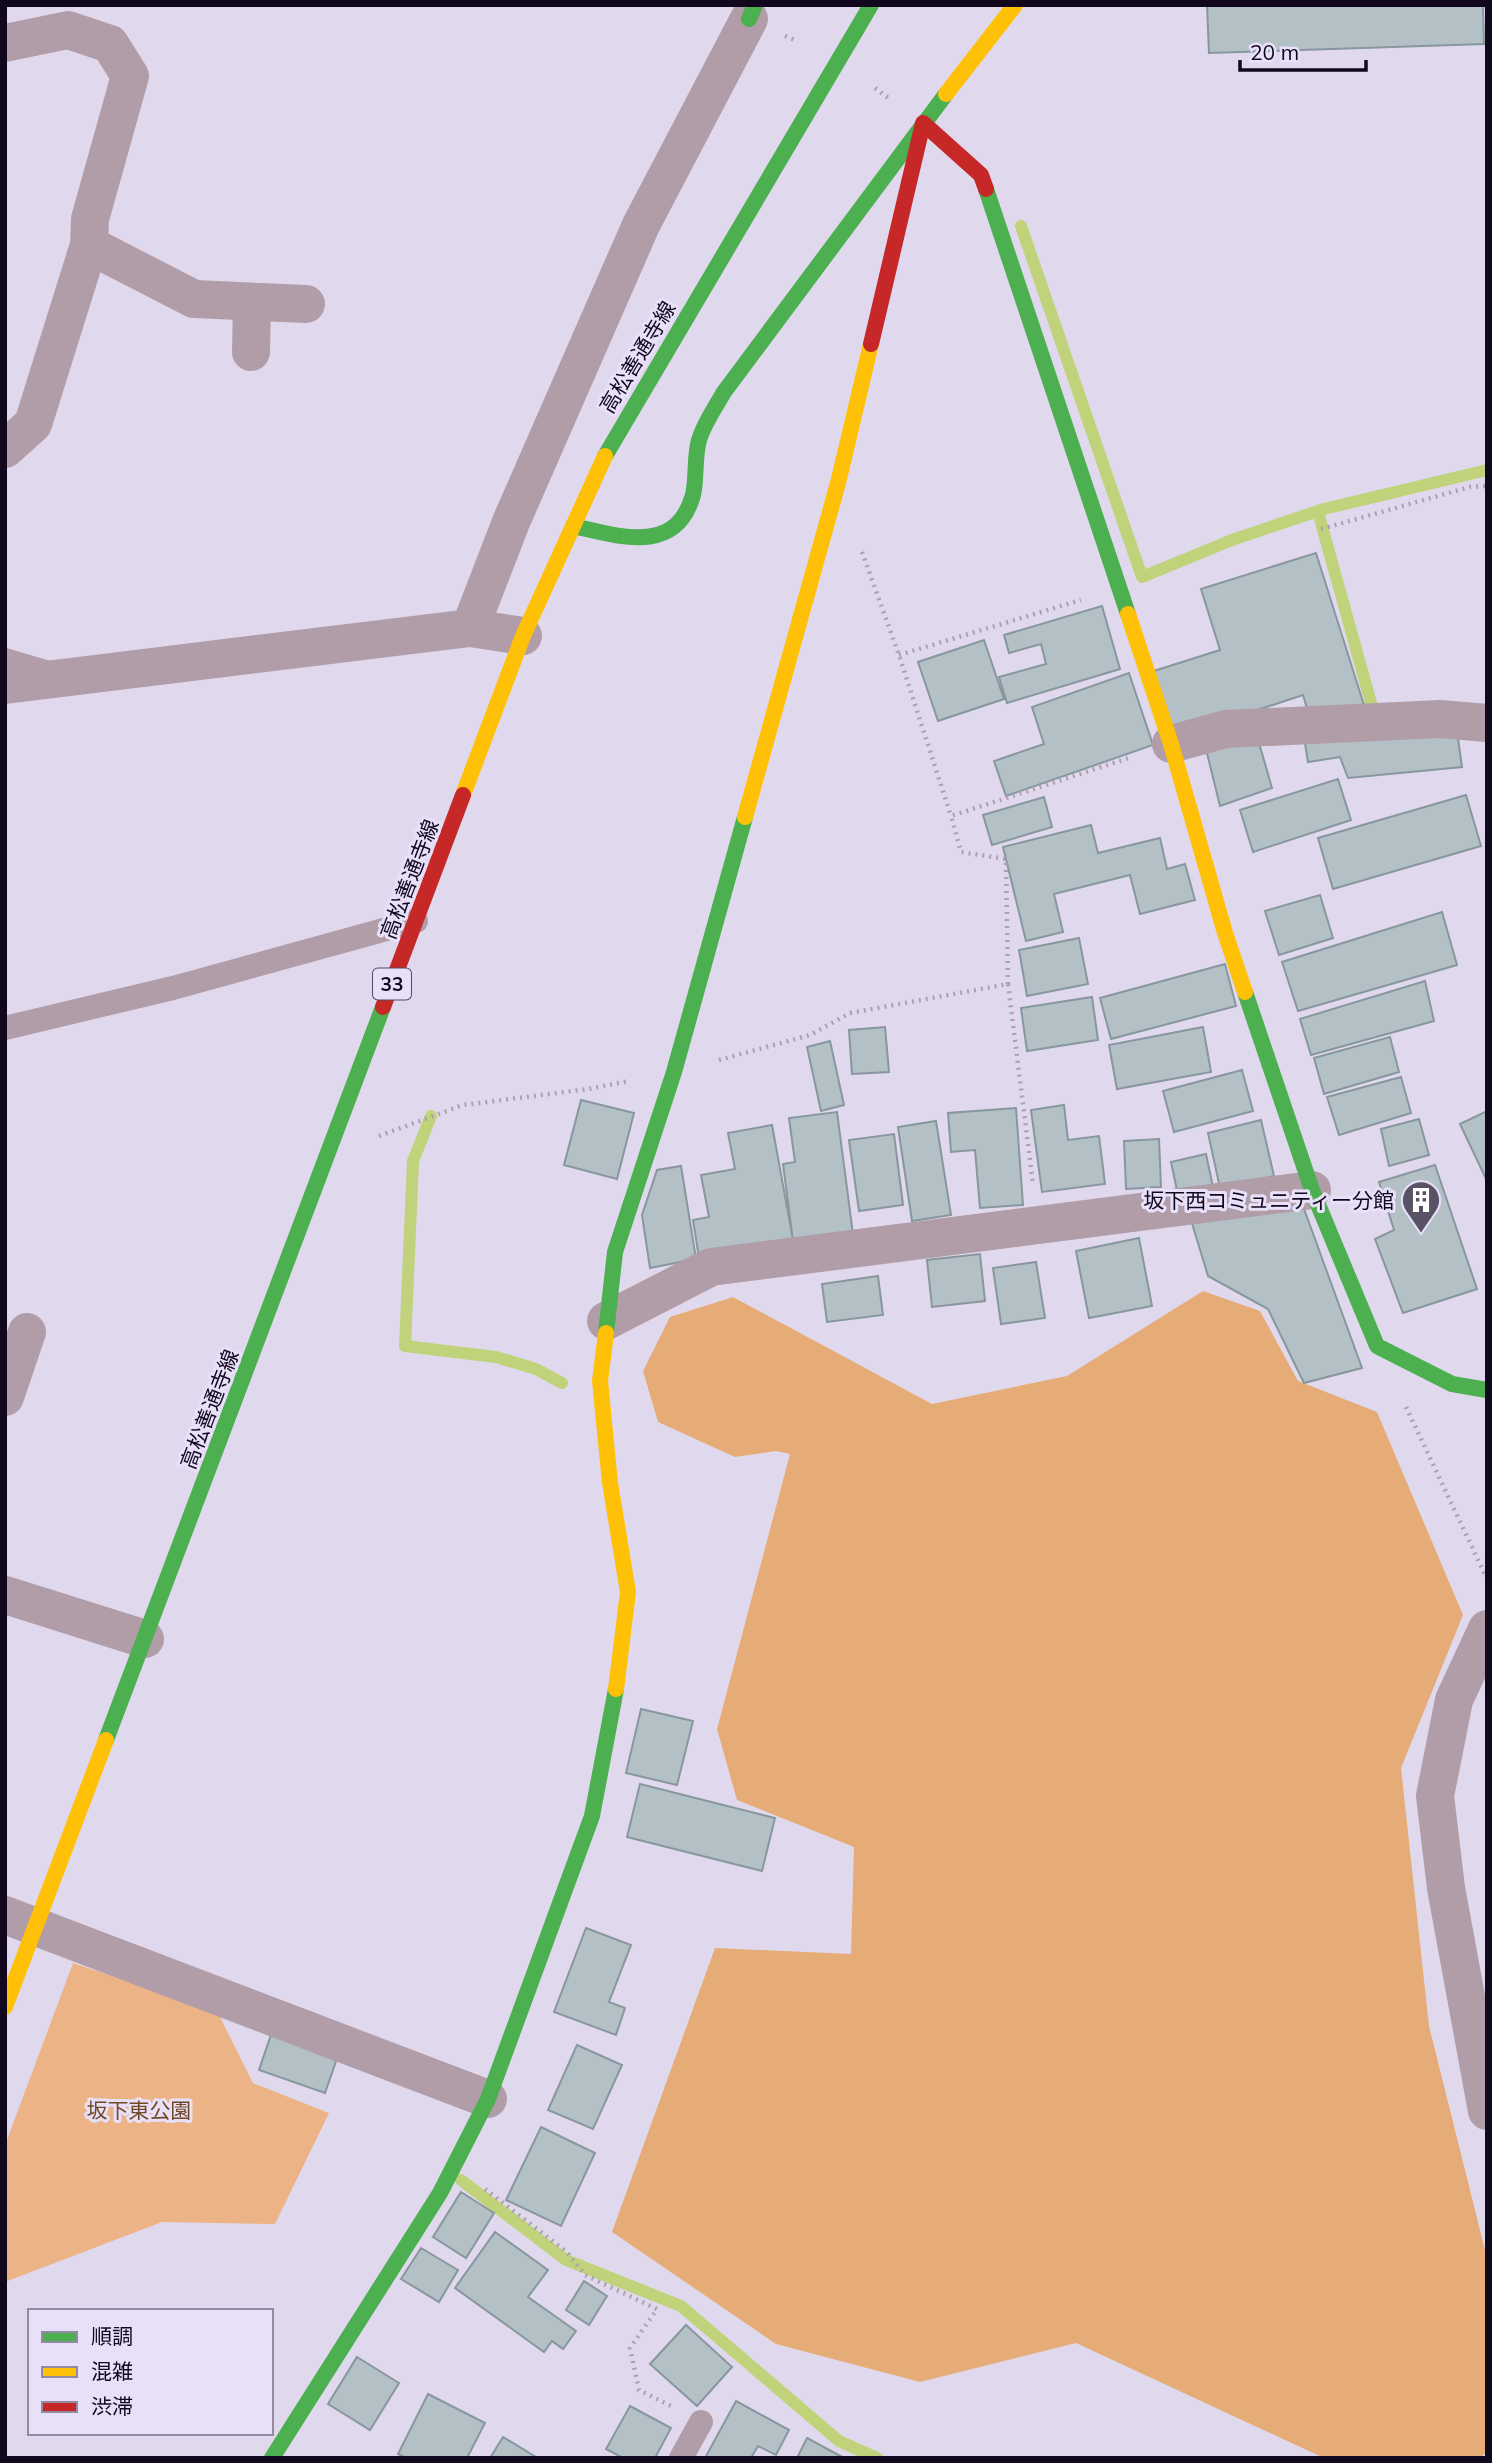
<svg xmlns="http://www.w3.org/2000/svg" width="1492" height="2463" font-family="Mulish,'Noto Sans JP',sans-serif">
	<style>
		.green { fill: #ecb387 }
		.forest { fill: #e6ac77 }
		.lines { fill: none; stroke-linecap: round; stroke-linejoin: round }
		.stream { stroke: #c0d37a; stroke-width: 12 }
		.building { fill: #b3c0c6; stroke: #88979e; stroke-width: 2 }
		.path { stroke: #ada1ae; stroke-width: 4.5; stroke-dasharray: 2 5; stroke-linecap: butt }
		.lane { stroke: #b19da8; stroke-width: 24 }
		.street { stroke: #b19da8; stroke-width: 38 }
		.fast { stroke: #4caf50; stroke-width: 16 }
		.slow { stroke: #ffc107; stroke-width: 16 }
		.jam { stroke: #c62828; stroke-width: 16 }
		.labels { text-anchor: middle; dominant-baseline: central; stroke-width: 6; stroke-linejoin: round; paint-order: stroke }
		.shield { fill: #e8e0f9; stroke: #52495f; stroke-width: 2 }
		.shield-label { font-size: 19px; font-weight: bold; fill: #11081d }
		.street-label { font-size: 21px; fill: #11081d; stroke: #e8e0f9 }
		.poi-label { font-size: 21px; fill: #11081d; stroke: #e8e0f9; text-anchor: end }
		.park-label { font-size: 21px; fill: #724924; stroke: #e8e0f9 }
	</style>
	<rect width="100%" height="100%" fill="#e0d9ee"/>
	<path class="green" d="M73 1963 217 2011 253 2083 329 2113 275 2224 162 2222 5 2282V2145Z"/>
	<path class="forest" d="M1203 1291 1260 1311 1298 1381 1377 1412 1463 1615 1401 1768 1429 2026 1487 2258V2453L1478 2458H1324L1076 2343 920 2382 776 2344 612 2232 715 1948 851 1954 854 1847 737 1800 717 1729 790 1454 776 1451 735 1457 658 1422 643 1371 670 1317 733 1297 932 1404 1067 1376Z"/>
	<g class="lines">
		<path class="stream" d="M1021 226 1142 577 1232 540 1324 509 1487 470
			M1318 512 1373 710H1381
			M431 1116 413 1161 405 1346 496 1357 536 1369 562 1383
			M461 2180 566 2260 681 2306 839 2441 877 2458"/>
	</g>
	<path class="building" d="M1207 5H1483L1484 44 1209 53Z
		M1316 553 1364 705 1311 722 1303 695 1175 737 1154 671 1220 650 1201 589Z
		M1102 606 1120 669 1007 703 999 677 1046 664 1041 644 1009 653 1004 635Z
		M984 640 1004 699 938 721 918 662Z
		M1129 673 1153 745 1006 796 994 761 1044 744 1032 707Z
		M1456 724 1462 767 1348 778 1340 757 1308 762 1304 737Z
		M1257 736 1272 788 1220 806 1205 745Z
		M1338 779 1351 820 1253 852 1240 810Z
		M1466 795 1481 846 1333 889 1318 838Z
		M1044 797 1052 827 992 845 983 815Z
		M1091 825 1098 853 1160 838 1167 869 1185 864 1195 900 1140 914 1130 875 1054 894 1063 932 1026 941 1003 847Z
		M1320 895 1333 938 1279 955 1265 911Z
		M1442 912 1457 965 1298 1011 1282 962Z
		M1079 938 1088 984 1027 996 1019 950Z
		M1225 964 1236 1006 1111 1039 1100 998Z
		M1425 981 1434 1021 1311 1055 1300 1019Z
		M1092 997 1098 1040 1027 1051 1021 1008Z
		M885 1027 889 1072 852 1074 849 1030Z
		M1203 1027 1211 1072 1117 1089 1109 1045Z
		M1390 1037 1399 1072 1324 1094 1314 1058Z
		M830 1041 844 1105 821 1111 807 1047Z
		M1242 1070 1253 1111 1174 1132 1163 1091Z
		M1401 1077 1411 1113 1339 1135 1327 1097Z
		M581 1100 634 1113 617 1179 564 1165Z
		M1064 1105 1068 1140 1099 1136 1105 1184 1042 1192 1031 1110Z
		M1016 1108 1023 1205 980 1208 975 1150 951 1152 948 1113Z
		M1487 1111V1181L1460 1124Z
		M837 1112 853 1234 793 1241 783 1164 795 1162 789 1118Z
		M1419 1119 1429 1155 1389 1166 1381 1129Z
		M1261 1120 1274 1176 1220 1188 1208 1133Z
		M936 1121 951 1215 912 1221 898 1127Z
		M772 1125 793 1240 699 1258 693 1220 709 1217 701 1175 735 1169 728 1133Z
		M894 1134 903 1205 859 1211 849 1140Z
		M1159 1139 1161 1187 1126 1189 1124 1141Z
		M1206 1154 1213 1187 1178 1195 1171 1162Z
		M1435 1165 1477 1289 1403 1313 1375 1239 1394 1230 1379 1182Z
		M681 1166 696 1259 650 1268 642 1215 657 1170Z
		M1303 1206 1362 1368 1304 1383 1268 1309 1208 1276 1191 1220Z
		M1139 1238 1152 1306 1089 1318 1076 1251Z
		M980 1254 985 1301 932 1307 927 1260Z
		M1036 1262 1045 1318 1001 1324 993 1268Z
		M878 1276 883 1315 827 1322 822 1284Z
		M641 1709 693 1721 677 1785 626 1773Z
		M640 1784 775 1818 762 1871 627 1837Z
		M586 1928 631 1945 609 2002 625 2008 616 2035 554 2012Z
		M276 2020 342 2044 325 2093 259 2070Z
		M577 2045 622 2065 593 2129 548 2110Z
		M541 2127 595 2153 561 2226 506 2200Z
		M461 2192 494 2213 466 2258 433 2237Z
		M495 2232 548 2270 528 2297 576 2331 563 2349 552 2341 544 2352 455 2288Z
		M421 2248 458 2270 439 2302 401 2279Z
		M584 2281 607 2296 589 2325 566 2310Z
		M686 2325 732 2367 697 2406 650 2364Z
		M357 2357 399 2383 370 2430 328 2404Z
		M428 2394 485 2423 467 2458H406L398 2454Z
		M736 2401 789 2430 776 2455 758 2446 751 2458H705Z
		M630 2406 671 2428 655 2458H623L606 2449Z
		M503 2437 536 2457V2458H490Z
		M807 2438 844 2458H797Z"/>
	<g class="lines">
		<path class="path" d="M785 36 797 41
			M875 88 891 100
			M1321 529 1470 487 1487 486
			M862 552 899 655 951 816
			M899 655 1081 600
			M1008 984 1006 859 961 852 951 816 1132 757
			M719 1060 810 1035 850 1013 1008 984 1033 1184
			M379 1136 463 1105 588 1089 629 1081
			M1406 1407 1487 1579
			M485 2189 567 2252 585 2275 657 2309 630 2348 639 2390 671 2406"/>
		<path class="lane" d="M5 660 49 673
			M5 1028 173 988 416 921
			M681 2458 701 2422"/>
		<path class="street" d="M5 43 68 30 110 44 130 76 90 219 89 245 33 424 5 449
			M89 245 194 299 306 304
			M251 352 252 302
			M470 628 511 522 641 225 749 19
			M5 685 470 628 523 636
			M1171 744 1226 729 1440 719 1487 723
			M606 1321 711 1267 1312 1190
			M5 1397 27 1332
			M5 1595 145 1639
			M1487 1629 1454 1700 1435 1796 1446 1888 1487 2111
			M5 1915 488 2099"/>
		<path class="fast" d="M749 19 755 5
			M986 189 1128 614
			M605 456 871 5
			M573 526C618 536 676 556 693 495 697 477 694 458 699 440 704 423 715 408 724 392L946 94
			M1245 992 1312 1190 1377 1346 1452 1384 1487 1390
			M606 1333 615 1252 674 1072 745 817
			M106 1740 383 1007
			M272 2458 440 2193 488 2099 592 1816 616 1689"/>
		<path class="slow" d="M946 94 1015 5
			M1128 614 1171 744 1225 933 1245 992
			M463 795 523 636 605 456
			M745 817 838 483 871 344
			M606 1333 600 1381 610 1483 628 1592 616 1689
			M5 2007 106 1740"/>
		<path class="jam" d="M871 344 923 123 981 175 986 189
			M383 1007 463 795"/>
	</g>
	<defs>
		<g id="building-pin" transform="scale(2.0125)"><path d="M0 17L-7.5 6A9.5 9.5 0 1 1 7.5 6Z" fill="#595166" stroke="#e8e0f9"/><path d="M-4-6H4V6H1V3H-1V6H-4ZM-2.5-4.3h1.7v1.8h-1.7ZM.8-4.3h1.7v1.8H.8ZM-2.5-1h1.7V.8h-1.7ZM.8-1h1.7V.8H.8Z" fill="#fff"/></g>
	</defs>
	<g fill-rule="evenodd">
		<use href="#building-pin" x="1421" y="1200"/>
	</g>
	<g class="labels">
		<rect class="shield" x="373" y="968.5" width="38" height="31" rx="5"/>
		<g class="shield-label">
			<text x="392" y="984">33</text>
		</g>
		<g class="street-label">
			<text transform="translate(637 357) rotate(-59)">高松善通寺線</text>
			<text transform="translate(409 879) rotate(-69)">高松善通寺線</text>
			<text transform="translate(209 1409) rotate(-69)">高松善通寺線</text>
		</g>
		<g class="poi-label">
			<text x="1394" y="1200">坂下西コミュニティー分館</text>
		</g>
		<g class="park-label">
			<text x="139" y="2110">坂下東公園</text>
		</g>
	</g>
	<rect width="1492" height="2463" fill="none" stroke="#11081d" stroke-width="14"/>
	<rect x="28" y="2309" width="245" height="126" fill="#e8e0f9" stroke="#928aa1" stroke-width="2"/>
	<rect x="42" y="2332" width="35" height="10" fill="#4caf50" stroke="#928aa1" stroke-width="2"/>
	<text x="91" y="2344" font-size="21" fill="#11081d">順調</text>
	<rect x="42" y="2367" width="35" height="10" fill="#ffc107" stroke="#928aa1" stroke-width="2"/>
	<text x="91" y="2379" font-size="21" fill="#11081d">混雑</text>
	<rect x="42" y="2402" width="35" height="10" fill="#c62828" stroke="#928aa1" stroke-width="2"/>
	<text x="91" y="2414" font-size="21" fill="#11081d">渋滞</text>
	<path d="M1240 60v10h126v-10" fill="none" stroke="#11081d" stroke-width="3.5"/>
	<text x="1250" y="60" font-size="21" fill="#11081d" stroke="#e8e0f9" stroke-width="5" paint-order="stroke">20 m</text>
</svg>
